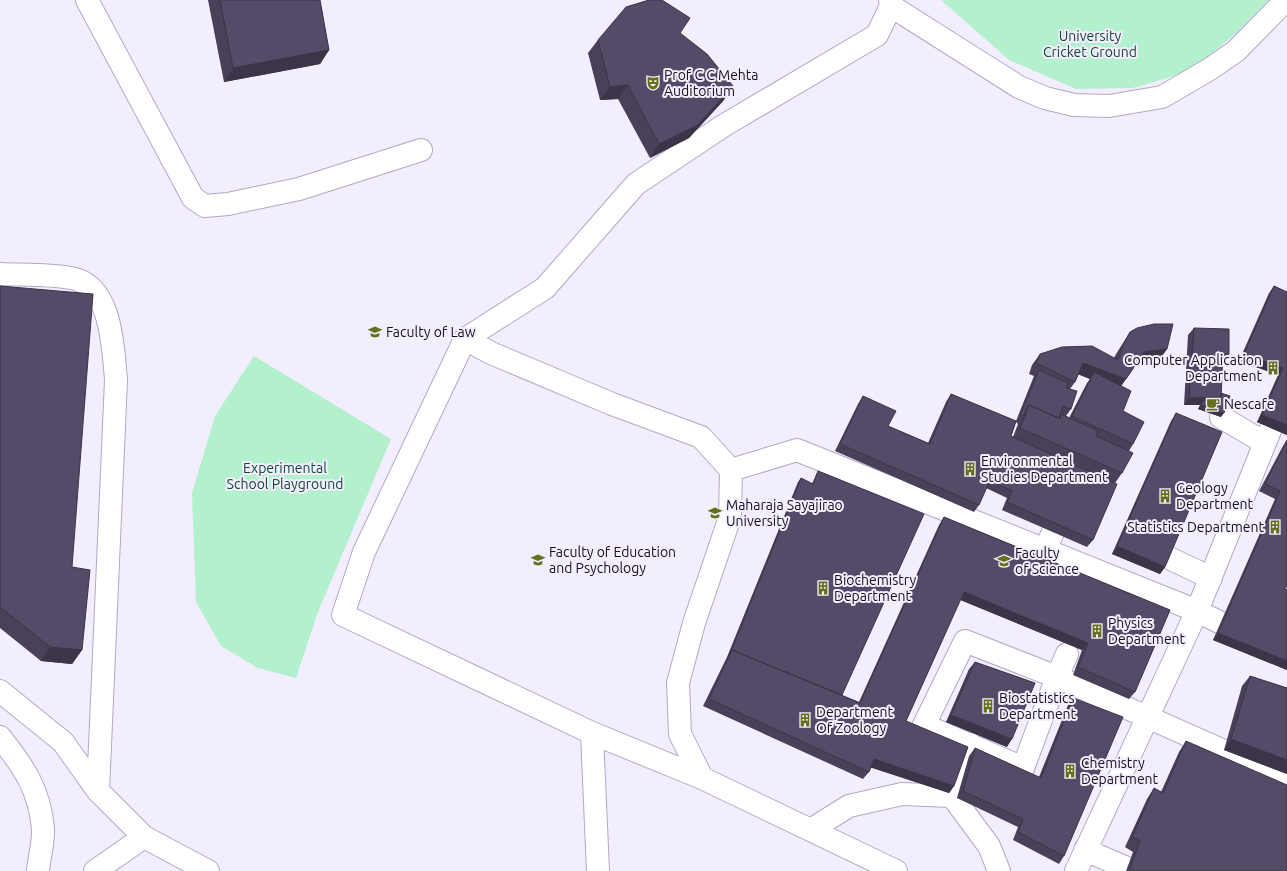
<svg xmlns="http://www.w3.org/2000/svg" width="1287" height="871" font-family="Ubuntu,sans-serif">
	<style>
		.green { fill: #b3f0ce }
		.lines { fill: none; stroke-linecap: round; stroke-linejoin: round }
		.minor-casing { stroke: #b3a7c8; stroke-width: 24 }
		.major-casing { stroke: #b3a7c8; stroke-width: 24 }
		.minor { stroke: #fff; stroke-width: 22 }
		.major { stroke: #fff; stroke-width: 22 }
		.wall { fill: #494059; fill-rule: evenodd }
		.shaded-wall { fill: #3c3448 }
		.building { fill: #554a67; stroke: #3c3448 }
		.labels { text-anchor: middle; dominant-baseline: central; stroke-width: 4; stroke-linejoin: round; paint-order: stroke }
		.park-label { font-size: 14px; fill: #124830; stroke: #f3eefd }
		.poi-label { font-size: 14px; fill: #140f1b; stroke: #f3eefd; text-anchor: start }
	</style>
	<rect width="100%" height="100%" fill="#f3eefd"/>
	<path class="green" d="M941 0H1269L1234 35 1191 71 1133 88 1076 89 1009 60Z
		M254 356 391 439 318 612 296 678 258 668 221 646 196 602 192 493 215 416Z"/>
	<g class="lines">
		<g class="minor-casing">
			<path id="minor" d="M87 0 193 198 205 206 228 204 299 189 421 150
				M890 0 891 6 877 35 723 126 636 184 545 288 465 339 364 552 343 615 592 733 702 778 896 871
				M891 6 1019 87 1045 98 1074 105 1109 106 1162 97 1210 69 1236 51 1286 0
				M0 274C23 275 48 274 71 278 112 285 113 347 116 380L98 791
				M465 339 491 353 612 404 701 437 731 470 730 517 694 623 678 683 680 734 702 778
				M1221 417 1265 443
				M731 470 797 450 1197 611 1221 623
				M1045 550 1053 532
				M1167 557 1211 578
				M965 641 1057 677 1023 768 924 725Z
				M1067 654 1057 677 1287 779
				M592 733 598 871
				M952 796 989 846 999 871
				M952 796 970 744
				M812 829 849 806 902 794 952 796
				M1085 850 1127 868
				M1076 871 1197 611 1271 428"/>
		</g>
		<g class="major-casing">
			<path id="major" d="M0 691 63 742 98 791 144 837 208 871
				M0 737C24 767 39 789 43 828 44 841 39 858 38 871
				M95 871 144 837"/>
		</g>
		<use href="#minor" class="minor"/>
		<use href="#major" class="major"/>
	</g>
	<path class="wall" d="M208 0H320L329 50 320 64 224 82Z
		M680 33 724 100 689 138 650 158 618 99 600 100 588 53 598 40Z
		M0 286 72 567 82 650 72 664 41 661 0 628Z
		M1274 286 1287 292V435L1257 422 1278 375 1239 361 1269 293Z
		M1194 328 1224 362H1222L1221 417 1198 409 1200 405H1184L1188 335Z
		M1130 332 1167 349 1159 360 1137 363 1121 386 1123 411 1133 444 1129 451 1122 473 1115 483 1093 540 1087 547 1002 510 1007 498 986 488 979 505 974 512 835 451 858 404 863 396 888 426 928 443 946 402 951 394 1016 421 1034 376 1029 374 1032 365 1040 354 1114 358 1116 354ZM1078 374 1090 379 1087 383 1069 418 1066 416 1071 409 1070 389 1075 382ZM1016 422 1018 424 1013 437 1011 436Z
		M1176 413 1165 567 1160 574 1112 554 1171 421Z
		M1287 440 1285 589 1287 590V670L1213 640 1275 499 1259 491 1283 446Z
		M818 471 842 695 859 702 939 525 944 517 1170 610 1135 692 1129 699 1073 675 1082 650 960 600 906 721 954 786 949 793 871 767 869 772 863 779 703 706 727 657 798 482 801 478 812 484 816 475Z
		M975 662 1007 747 946 722 969 669Z
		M1250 676 1287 688V774L1224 750 1242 686Z
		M1073 698 1064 856 1059 864 1013 840 1018 827 957 798 969 756 975 748 1039 777 1068 705Z
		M1186 741 1287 871H1126L1133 852 1125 847 1147 799 1154 788 1161 792 1179 752Z"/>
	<path class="shaded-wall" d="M329 50 320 64 224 82 233 68Z
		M628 85 618 99 600 100 610 87Z
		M733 86 724 100 689 138 650 158 659 144Z
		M1167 349 1159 360 1137 363 1144 352Z
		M1229 354 1224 362H1217L1223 355Z
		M1244 354 1283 368 1278 375 1239 361Z
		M1083 363 1126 379 1119 389 1094 372 1090 379 1075 373Z
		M1221 397 1216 405 1202 401 1200 405H1184L1189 398Z
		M1201 405 1224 413 1221 417 1198 409Z
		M1262 415 1287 425V435L1257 422Z
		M1117 546 1165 567 1160 574 1112 554Z
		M964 592 1088 643 1082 650 959 599Z
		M1218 633 1287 661V670L1213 640Z
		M50 647 82 650 72 664 41 661Z
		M951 715 1012 739 1007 747 946 722Z
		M1231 739 1287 760V774L1224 750Z
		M874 759 954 786 949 793 869 767Z"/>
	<path class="building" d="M220 0H320L329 50 233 68Z
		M649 0H662L690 18 680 33 707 54 733 86 698 125 659 144 628 85 610 87 598 40 626 7Z
		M0 286 93 294 72 567 90 570 82 650 50 647 0 607Z
		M1274 286 1287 292V425L1262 415 1283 368 1244 354Z
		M1154 324H1173L1167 349 1144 352 1126 379 1083 363 1075 382 1036 363 1040 354 1062 347 1092 346 1118 360 1124 343 1130 332 1137 328Z
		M1194 328 1229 329V354L1223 355 1221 397 1189 398Z
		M1039 370 1068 383 1066 388 1077 391 1071 409 1063 406 1059 418 1029 405 1026 409 1024 416 1020 415Z
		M1094 372 1131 391 1123 411 1144 422 1133 444 1072 416Z
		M1221 393 1230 396 1224 413 1201 405 1202 401H1219L1221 397Z
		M951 394 1016 421 1011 436 1117 484 1093 540 1007 502 1012 491 990 480 979 505 840 444 863 396 896 411 888 426 930 444Z
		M1029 405 1060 419 1061 414 1098 431 1096 436 1133 453 1122 473 1020 428Z
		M1176 413 1222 432 1165 567 1117 546Z
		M1287 440V586L1285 589 1287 590V661L1218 633 1280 491 1265 484Z
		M818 471 924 514 842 695 732 650 730 654 801 478 813 484Z
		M944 517 1170 610 1135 692 1078 667 1088 643 964 592 906 721 968 747 954 786 874 759 869 772 709 699 732 650 860 703Z
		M975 662 1035 683 1012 739 951 715Z
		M1250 676 1287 688V760L1231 739Z
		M1073 698 1123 717 1064 856 1018 832 1023 819 963 791 975 748 1041 778Z
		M1186 741 1287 785V871H1129L1140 841 1132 837 1154 788 1163 793Z"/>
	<defs>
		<g id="theatre-bare" transform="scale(1.08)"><path d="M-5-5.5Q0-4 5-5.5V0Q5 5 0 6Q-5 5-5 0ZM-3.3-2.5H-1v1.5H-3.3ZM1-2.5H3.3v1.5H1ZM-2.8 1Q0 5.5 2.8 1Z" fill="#63711d" stroke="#f3eefd" stroke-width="2.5" paint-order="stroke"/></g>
		<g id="university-bare" transform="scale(1.08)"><path d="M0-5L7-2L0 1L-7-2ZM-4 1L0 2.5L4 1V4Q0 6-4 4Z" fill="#63711d" stroke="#f3eefd" stroke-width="2.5" paint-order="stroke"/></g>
		<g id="building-bare" transform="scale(1.08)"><path d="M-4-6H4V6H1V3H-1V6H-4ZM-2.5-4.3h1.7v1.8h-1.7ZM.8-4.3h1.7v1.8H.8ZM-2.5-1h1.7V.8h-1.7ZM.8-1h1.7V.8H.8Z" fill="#63711d" stroke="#f3eefd" stroke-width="2.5" paint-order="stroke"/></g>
		<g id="cafe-bare" transform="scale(1.08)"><path d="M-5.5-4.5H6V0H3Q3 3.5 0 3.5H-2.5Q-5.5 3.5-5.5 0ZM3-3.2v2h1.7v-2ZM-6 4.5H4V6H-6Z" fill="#63711d" stroke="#f3eefd" stroke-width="2.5" paint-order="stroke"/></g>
	</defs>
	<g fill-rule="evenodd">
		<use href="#theatre-bare" x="653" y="83"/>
		<use href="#university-bare" x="375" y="332"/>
		<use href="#building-bare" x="1273" y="368"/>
		<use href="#cafe-bare" x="1213" y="404"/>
		<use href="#building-bare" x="970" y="469"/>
		<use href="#building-bare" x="1165" y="496"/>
		<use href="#university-bare" x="715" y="513"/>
		<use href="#building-bare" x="1275" y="527"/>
		<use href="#university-bare" x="538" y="560"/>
		<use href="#university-bare" x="1004" y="561"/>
		<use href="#building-bare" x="823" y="588"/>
		<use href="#building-bare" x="1097" y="631"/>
		<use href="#building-bare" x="988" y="706"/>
		<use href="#building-bare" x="805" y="720"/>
		<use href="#building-bare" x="1070" y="771"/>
	</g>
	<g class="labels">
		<g class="park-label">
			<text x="1090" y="36">University<tspan x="1090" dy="16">Cricket Ground</tspan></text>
			<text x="285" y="468">Experimental<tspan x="285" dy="16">School Playground</tspan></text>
		</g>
		<g class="poi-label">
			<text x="664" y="75">Prof C C Mehta<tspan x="664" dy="16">Auditorium</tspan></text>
			<text x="386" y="332">Faculty of Law</text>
			<text x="1262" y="360" text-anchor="end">Computer Application<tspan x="1262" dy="16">Department</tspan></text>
			<text x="1224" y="404">Nescafe</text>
			<text x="981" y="461">Environmental<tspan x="981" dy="16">Studies Department</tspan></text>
			<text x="1176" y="488">Geology<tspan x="1176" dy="16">Department</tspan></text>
			<text x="726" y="505">Maharaja Sayajirao<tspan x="726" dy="16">University</tspan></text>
			<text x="1264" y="527" text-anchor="end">Statistics Department</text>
			<text x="549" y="552">Faculty of Education<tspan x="549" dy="16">and Psychology</tspan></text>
			<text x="1015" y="553">Faculty<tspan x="1015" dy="16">of Science</tspan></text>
			<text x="834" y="580">Biochemistry<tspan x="834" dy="16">Department</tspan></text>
			<text x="1108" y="623">Physics<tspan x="1108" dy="16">Department</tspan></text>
			<text x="999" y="698">Biostatistics<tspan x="999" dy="16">Department</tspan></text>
			<text x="816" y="712">Department<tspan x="816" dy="16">Of Zoology</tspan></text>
			<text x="1081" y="763">Chemistry<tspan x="1081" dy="16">Department</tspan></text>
		</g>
	</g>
</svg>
